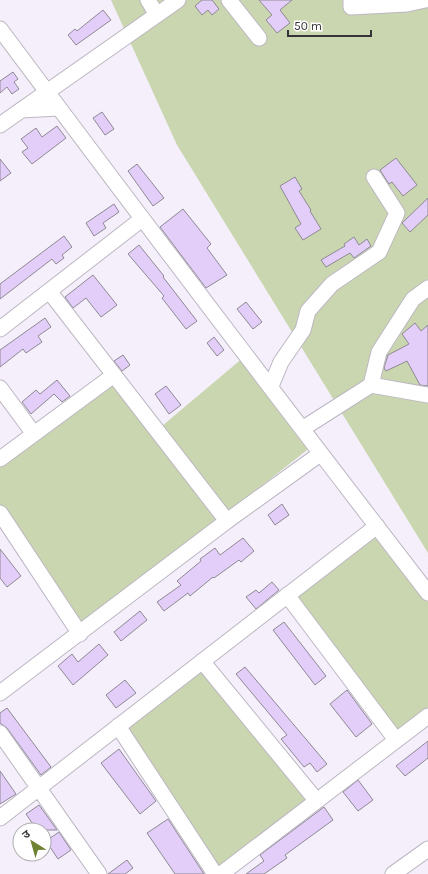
<svg xmlns="http://www.w3.org/2000/svg" width="428" height="874" font-family="Karla,'Noto Sans Devanagari',sans-serif">
	<style>
		.green { fill: #cad6af }
		.building { fill: #e3cefa; stroke: #8e8993 }
		.lines { fill: none; stroke-linecap: round; stroke-linejoin: round }
		.minor-casing { stroke: #bcb7c2; stroke-width: 17 }
		.minor { stroke: #fff; stroke-width: 15 }
	</style>
	<rect width="100%" height="100%" fill="#f4effa"/>
	<path class="green" d="M111 0H428V553L177 145Z
		M244 357 311 447 228 512 162 426Z
		M112 379 218 520 78 629 0 506V466Z
		M377 535 428 602V710L395 734 292 598Z
		M201 669 306 799 217 870 124 729Z"/>
	<path class="building" d="M202 0H212L219 9 212 15 208 10 202 15 195 6Z
		M259 0H292L280 10 290 23 277 33 266 20 272 15Z
		M103 10 111 20 76 45 68 35 75 29 77 31Z
		M13 72 18 79 14 82 19 89 12 94 7 87 0 93V81Z
		M102 112 114 129 105 135 93 118Z
		M57 126 66 138 32 164 22 152 28 148 21 139 36 128 42 137Z
		M396 158 417 185 403 196 392 182 389 184 380 170Z
		M0 159 11 173 0 181Z
		M137 164 164 198 153 206 128 171Z
		M295 177 302 189 299 191 311 210 310 211 321 229 303 240 295 228 301 224 280 186Z
		M428 198V215L410 232 402 223Z
		M114 204 119 212 103 223 106 228 94 236 86 223Z
		M183 209 211 244 207 248 227 275 206 288 160 227Z
		M64 236 72 247 62 255 64 258 56 264 52 259 0 299V284Z
		M354 237 359 245 367 239 371 246 354 258 350 253 326 267 321 260 345 246 344 244Z
		M139 245 164 276 163 277 197 321 186 329 162 298 164 296 128 254Z
		M93 275 117 305 101 317 86 298 73 308 65 297Z
		M246 302 262 322 253 329 237 309Z
		M45 318 51 327 38 336 42 342 26 353 23 349 0 367V350Z
		M415 323 421 331 428 325V386L420 385 407 361 386 371 384 368 388 355 409 344 402 334Z
		M214 337 224 350 217 356 207 343Z
		M123 355 130 365 122 371 114 361Z
		M57 380 70 396 62 402 54 394 31 414 22 402 36 390 40 394Z
		M166 386 181 405 169 414 155 394Z
		M282 504 289 515 275 525 268 515Z
		M243 538 254 551 241 562 239 560 214 578 213 577 190 596 188 593 164 611 157 602 181 585 177 581 201 561 200 559 215 548 220 555Z
		M0 549 21 576 7 587 0 578Z
		M272 582 279 590 256 609 246 597 256 590 259 593Z
		M140 611 147 620 121 641 114 632Z
		M284 622 326 676 315 685 273 630Z
		M99 644 108 655 73 685 58 666 72 654 78 662Z
		M245 667 327 764 317 772 310 763 304 767 281 739 287 735 236 674Z
		M125 680 136 693 116 708 106 695Z
		M347 690 372 724 356 737 330 704Z
		M7 708 51 767 41 775 7 728 0 723V713Z
		M428 741V758L405 776 396 766Z
		M119 749 156 801 140 814 101 763Z
		M0 771 16 794 0 804Z
		M358 780 373 800 358 811 343 792Z
		M39 805 57 830H37L26 814Z
		M324 807 333 820 285 855 287 858 264 874H246L264 861 260 855Z
		M168 819 204 874H175L147 833Z
		M59 832 71 850 58 859 46 841Z
		M127 860 133 868 125 874H108Z"/>
	<g class="lines">
		<g class="minor-casing">
			<path id="minor" d="M148 0 157 15
				M229 0 259 38
				M351 0V7L407 4 425 0
				M0 29C141 218 284 406 428 593
				M21 110 59 108
				M0 125 178 0
				M49 291 227 521
				M0 329 142 219
				M371 385 428 395
				M271 386 281 362 303 330 308 311 332 284 379 252 397 213 374 177
				M0 388 34 434
				M302 429 371 385 379 352 413 299 428 288
				M0 459 114 375
				M0 513 80 634
				M287 595 396 740
				M202 661 316 800
				M0 693 227 521 320 454
				M118 726 215 874
				M0 733 99 874
				M0 818 377 526
				M221 874 428 716
				M393 874 428 849"/>
		</g>
		<use href="#minor" class="minor"/>
	</g>
	<g transform="translate(32 842) rotate(323)"><circle r="19" fill="#ffffff" stroke="#aeadaf"/>
	<path d="M0-3L7 15L0 10L-7 15Z" fill="#6f8333"/>
	<text y="-6" font-size="11" font-weight="bold" text-anchor="middle" fill="#353337">उ</text>
	</g>
	<path d="M288 30v6h83v-6" fill="none" stroke="#353337" stroke-width="2"/>
	<text x="294" y="30" font-size="12" fill="#353337" stroke="#ffffff" stroke-width="3" paint-order="stroke">50 m</text>
</svg>
